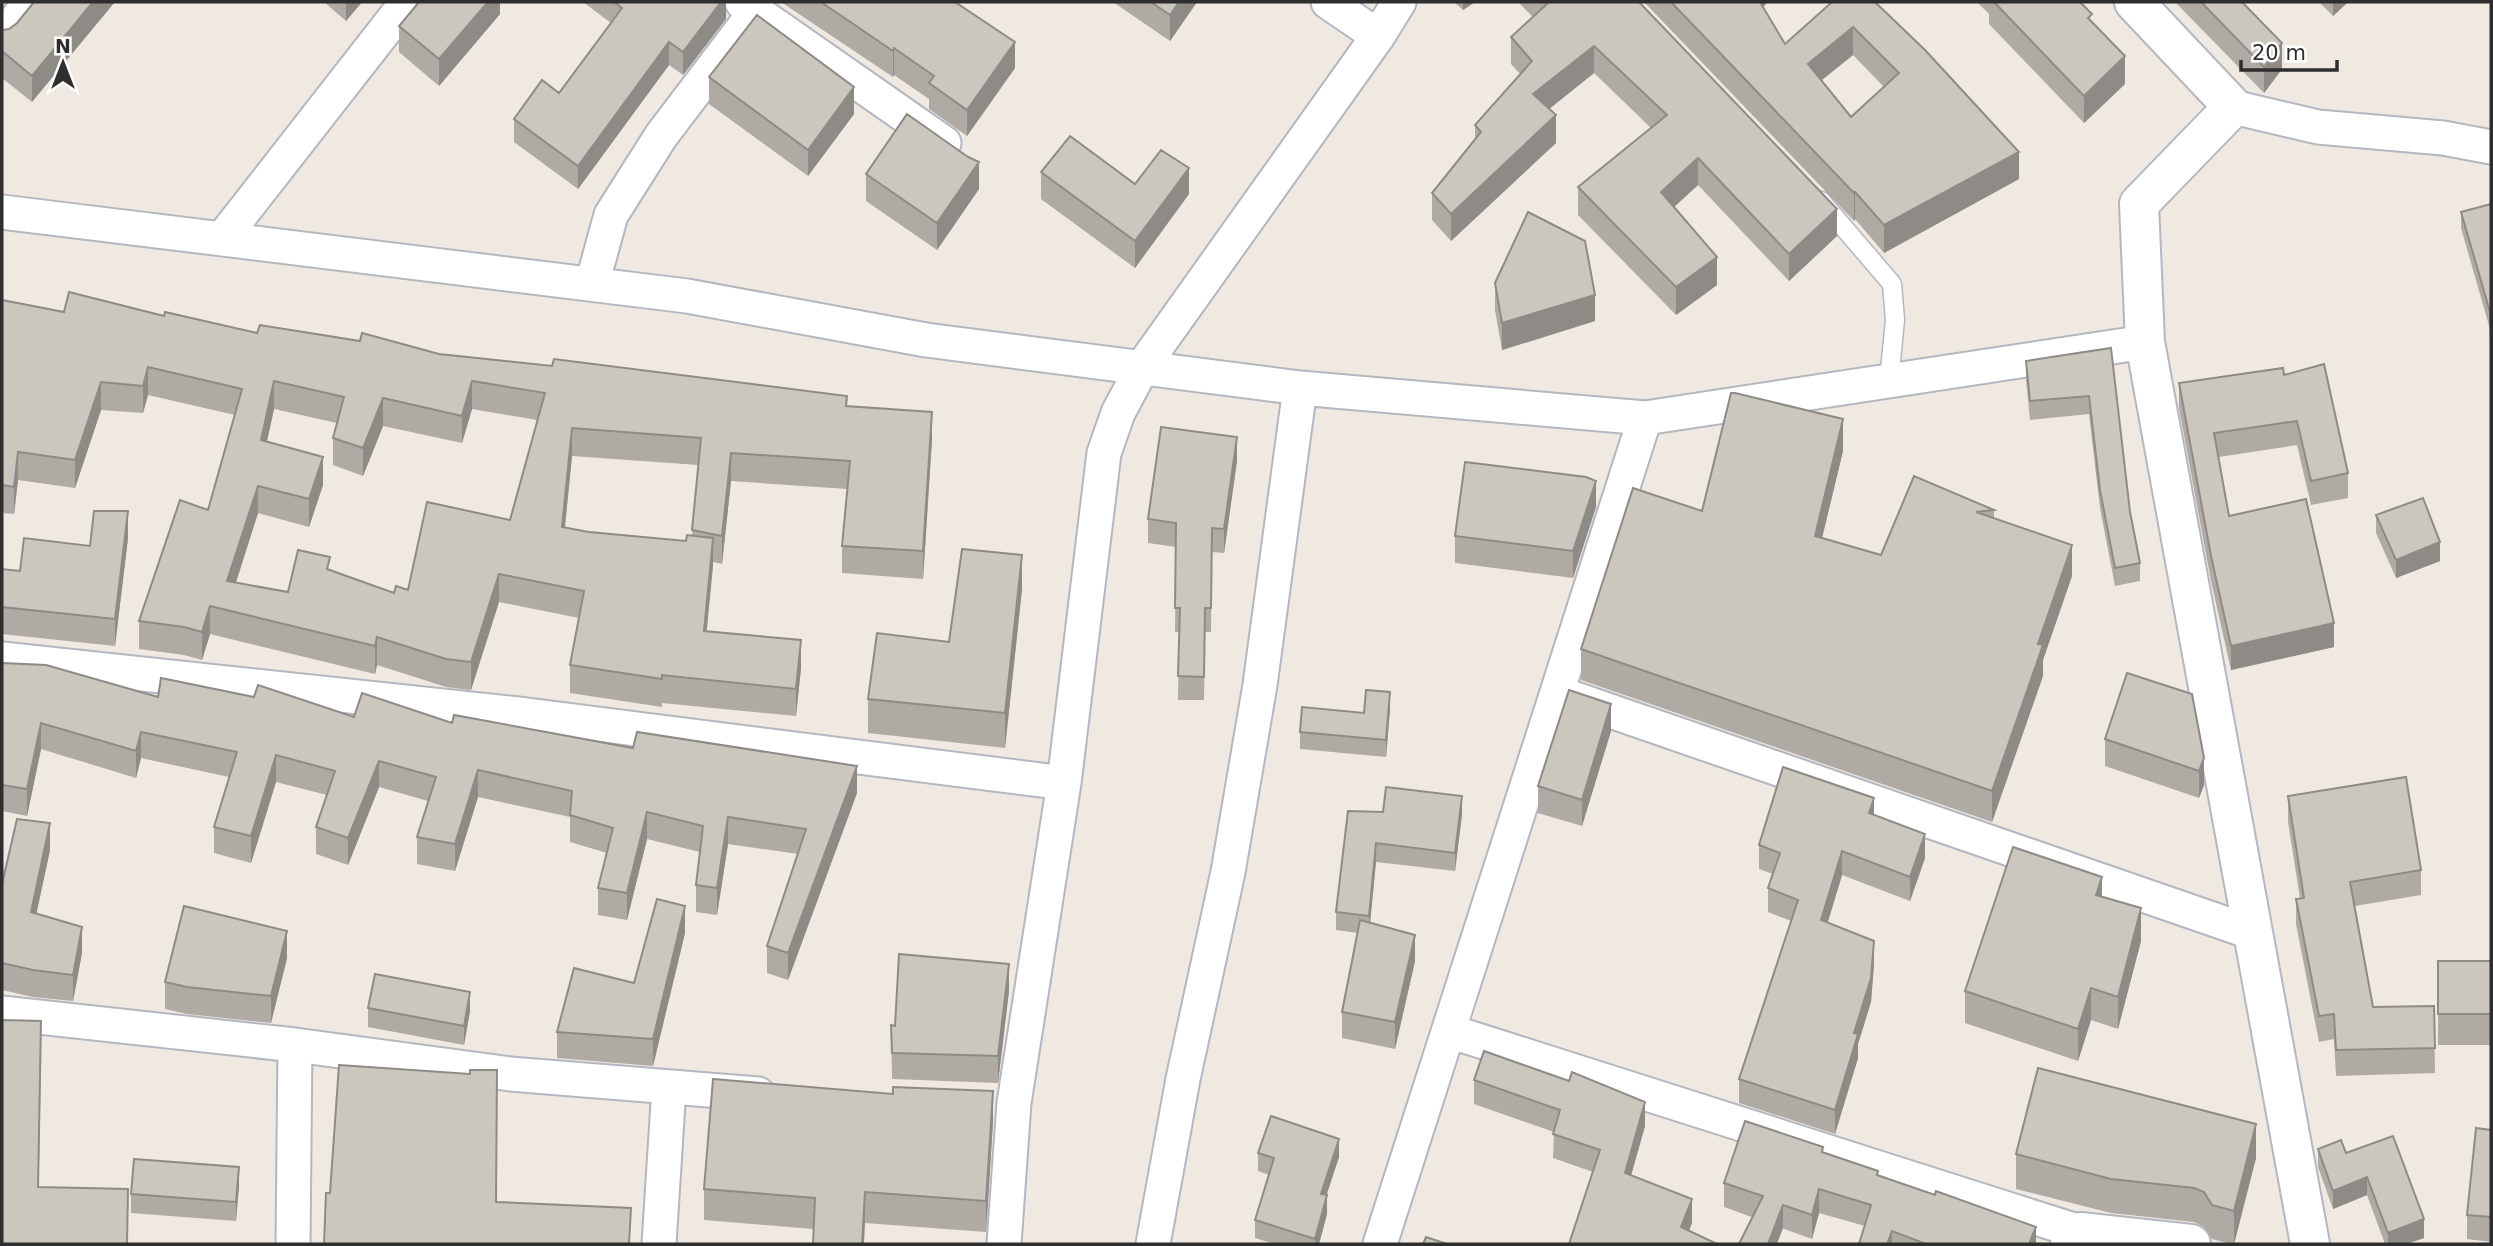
<svg xmlns="http://www.w3.org/2000/svg" width="2493" height="1246" font-family="'DejaVu Sans',sans-serif">
	<style>
		.lines { fill: none; stroke-linecap: round; stroke-linejoin: round }
		.lane-casing { stroke: #b4b7c1; stroke-width: 21 }
		.street-casing { stroke: #b4b7c1; stroke-width: 37 }
		.secondary-casing { stroke: #b4b7c1; stroke-width: 42 }
		.lane { stroke: #fff; stroke-width: 18 }
		.street { stroke: #fff; stroke-width: 33 }
		.secondary { stroke: #fff; stroke-width: 38 }
		.wall { fill: #afaba4; fill-rule: evenodd }
		.shaded-wall { fill: #8e8b86 }
		.building { fill: #cbc7bf; stroke: #8e8b86; stroke-width: 2; fill-rule: evenodd }
	</style>
	<rect width="100%" height="100%" fill="#efe9e1"/>
	<g class="lines">
		<g class="lane-casing">
			<path id="lane" d="M1821 201 1892 284 1895 320 1889 381"/>
		</g>
		<g class="street-casing">
			<path id="street" d="M742 2 944 143
				M1328 2 1378 36
				M2 38 30 2
				M2233 107 2318 127 2443 138 2491 147
				M2 212 687 296 926 340 1300 388 1645 418 2145 342
				M222 239 407 2
				M592 284 611 215 661 136 756 11
				M2 659 518 714 1064 783
				M1567 696 2253 933
				M2 1013 295 1045 510 1074 758 1094
				M1449 1031 2080 1232
				M293 1244 295 1045
				M659 1244 669 1087
				M1004 1244 1014 1103 1064 783 1104 453 1118 413 1143 366 1378 36 1399 2
				M1153 1244 1183 1079 1228 872 1260 685 1300 388
				M1380 1244 1645 418"/>
		</g>
		<g class="secondary-casing">
			<path id="secondary" d="M2134 2 2233 107 2139 204 2145 342 2310 1244
				M2070 1244 2080 1232 2191 1244"/>
		</g>
		<use href="#lane" class="lane"/>
		<use href="#street" class="street"/>
		<use href="#secondary" class="secondary"/>
	</g>
	<path class="wall" d="M34 2 32 102 2 78V30L9 29 17 23Z
		M324 2H362L346 21Z
		M500 2V14L439 86 399 52V26Z
		M583 2H726V19L683 75 669 65 578 189 514 142V119L559 93 611 23Z
		M781 2H955L1015 68 967 136 929 109V99L894 75 893 77Z
		M1113 2H1197L1170 41Z
		M1454 2H1475L1463 10Z
		M1518 2H1639L1837 236 1789 281 1698 185 1674 207 1717 285 1676 315 1578 215V187L1651 128 1594 73 1549 109 1556 143 1451 241 1432 220V193L1475 140V125L1520 74 1511 64V37L1533 17Z
		M1644 2H1768L1763 7 1785 44 1832 2 2019 179 1884 253 1855 219 1854 221ZM1853 55 1884 87 1851 117 1822 80Z
		M1977 2H2080L2125 84 2084 123 1989 24V14Z
		M2175 2H2242L2282 69 2264 93Z
		M2319 2H2348L2333 16Z
		M709 77 854 114 808 176 709 104Z
		M968 157 979 189 937 250 866 201V174Z
		M1041 172 1135 184 1189 194 1135 268 1041 199Z
		M2491 204V358L2490 329 2461 228V212Z
		M1495 283 1595 321 1502 350 1495 310Z
		M2 300 64 312 164 316 257 333 439 354 847 406 932 439 923 579 842 573V546L847 489 731 481 722 564 713 562 706 631 801 668 796 716 662 703V707L570 693V665L579 618 499 602 471 690 446 687 377 665 375 674 210 634 202 660 184 655 139 649V621L208 510 235 415 148 395 143 413 101 410 75 488 18 480 14 514 2 513ZM274 409 337 423 333 438V465L363 476 383 426 462 443 472 409 537 420 510 520 408 590 394 593 330 570 288 592 236 583 258 513 309 527 323 485 267 441ZM572 456 698 465 692 536 686 541 589 532 565 527Z
		M2111 348 2130 512 2140 563V581L2115 586 2100 508 2089 414 2030 420 2026 380V361Z
		M2284 375 2348 473V498L2311 505 2297 445 2219 457 2229 516 2334 647 2231 670 2211 581 2179 408V383Z
		M1843 451 1822 538 1881 555 1914 476 1994 510V518L2072 576 2043 660V676L1992 822 1581 680V649L1702 511Z
		M1237 461 1224 553 1212 552 1211 632H1205L1204 700H1178L1179 632H1175L1176 547 1148 543V519Z
		M1596 507 1573 578 1455 563V536Z
		M2376 515 2440 561 2396 578 2376 533Z
		M128 538 115 646 2 634V569L20 571 90 546Z
		M1022 589 1005 748 868 733V699L949 642Z
		M2 663 158 697 354 717 452 723 857 793 788 980 767 973V946L798 854 728 844 717 915 696 912V885L700 852 647 839 627 920 598 915V888L607 853 570 842V817L478 797 455 871 417 864V837L428 801 379 787 348 865 316 854V827L327 795 276 782 251 863 214 853V827L229 777 141 758 136 778 41 749 27 816 2 811Z
		M2192 694 2204 785 2199 798 2105 766V739Z
		M1390 709 1386 757 1300 749V732L1364 713Z
		M1611 731 1582 826 1538 813V786Z
		M2288 796 2421 870V895L2355 906 2373 1007 2434 1006 2435 1073 2336 1076 2334 1039 2319 1042 2296 924V899L2300 898 2288 822Z
		M1348 811 1462 814 1455 871 1376 862 1370 922 1415 961 1395 1049 1342 1038V1012L1358 933 1336 930V912Z
		M1874 815 1925 858 1910 901 1842 875 1828 922 1874 964 1871 1002 1858 1044V1058L1835 1134 1739 1103V1079L1791 921 1768 912V888L1773 874 1759 869V845Z
		M50 850 36 914 82 953 73 1001 33 997 2 990V884Z
		M2102 897 2141 941 2118 1029 2091 1020 2078 1061 1965 1023V991Z
		M685 933 653 1066 557 1058V1032L634 983Z
		M287 958 271 1023 187 1014 165 1009V982Z
		M2438 961H2491V1045H2438Z
		M1009 991 998 1083 892 1079 891 1025 895 1026Z
		M368 1008 470 1011 464 1045 368 1027Z
		M1474 1080 1645 1126 1631 1175 1692 1223 1569 1244 1593 1172 1553 1158 1554 1132 1474 1104Z
		M993 1122 986 1232 865 1223 813 1229 704 1220V1189Z
		M2491 1130V1242L2467 1239V1215Z
		M2318 1149 2346 1153 2424 1238 2406 1244H2385L2367 1195 2333 1209 2318 1167Z
		M1258 1153 1339 1157 1326 1195 1327 1214 1319 1244H1274L1255 1238V1220L1269 1175 1258 1171Z
		M1823 1153 1878 1175 2036 1244H1859L1865 1226 1819 1213 1812 1239 1724 1207V1183Z
		M2016 1154 2256 1158 2234 1244H2231L2212 1239 2204 1227 2194 1222 2111 1213 2016 1189Z
		M239 1186 236 1221 131 1213V1194Z"/>
	<path class="shaded-wall" d="M93 2H115L32 102V76Z
		M346 2H362L346 21Z
		M488 2H500V14L439 86V59Z
		M721 2H726V19L683 75V52Z
		M1179 2H1197L1170 41V15Z
		M1463 2H1475L1463 10Z
		M1752 2H1768L1752 17Z
		M2333 2H2348L2333 16Z
		M1853 27V55L1808 91V64Z
		M669 42V65L578 189V166Z
		M1015 42V68L967 136V110Z
		M2282 43V69L2264 93V67Z
		M1594 46V73L1533 122V94Z
		M894 48V75L893 77V51Z
		M2125 56V84L2084 123V96Z
		M854 87V114L808 176V150Z
		M1556 115V143L1451 241V214Z
		M2019 152V179L1884 253V225Z
		M1698 158V185L1661 219V192Z
		M979 162V189L937 250V223Z
		M1189 168V194L1135 268V241Z
		M1855 192V219L1854 221V193Z
		M1837 209V236L1789 281V254Z
		M1717 257V285L1676 315V287Z
		M1595 295V321L1502 350V323Z
		M148 367V395L143 413V386Z
		M274 381V409L261 468V440Z
		M472 381V409L462 443V416Z
		M101 382V410L75 488V460Z
		M383 398V426L363 476V448Z
		M932 412V439L923 579V551Z
		M1843 419V451L1815 567V536Z
		M572 428V456L562 554V527Z
		M1237 437V461L1224 553V529Z
		M18 452V480L14 514V487Z
		M731 453V481L722 564V536Z
		M323 457V485L309 527V499Z
		M1596 481V507L1573 578V551Z
		M258 486V513L227 609V581Z
		M128 511V538L115 646V619Z
		M713 538V566L704 659V631Z
		M2440 542V561L2396 578V560Z
		M2072 545V576L2043 660V676L1992 822V791L2038 644Z
		M1022 555V589L1005 748V713Z
		M499 574V602L471 690V662Z
		M210 606V634L202 660V632Z
		M2334 623V647L2231 670V646Z
		M377 637V665L375 674V646Z
		M801 640V668L796 716V689Z
		M1390 692V709L1386 757V740Z
		M1611 704V731L1582 826V800Z
		M41 723V749L27 816V789Z
		M141 732V758L136 778V751Z
		M276 755V782L251 863V836Z
		M2204 758V785L2199 798V771Z
		M379 761V787L348 865V838Z
		M857 766V793L788 980V953Z
		M478 770V797L455 871V844Z
		M1462 796V814L1455 871V853Z
		M1874 798V822L1869 813Z
		M647 812V839L627 920V893Z
		M728 817V844L717 915V888Z
		M50 823V850L31 939V912Z
		M1925 834V858L1910 901V877Z
		M1376 843V862L1369 934V916Z
		M1842 851V875L1821 944V920Z
		M2102 877V909L2096 895Z
		M685 906V933L653 1066V1039Z
		M2141 908V941L2118 1029V997Z
		M82 927V953L73 1001V975Z
		M287 931V958L271 1023V996Z
		M1415 935V961L1395 1049V1022Z
		M1874 941V964L1871 1002 1858 1044V1058L1835 1134V1110L1854 1033Z
		M1009 964V991L998 1083V1056Z
		M2091 988V1020L2078 1061V1029Z
		M470 992V1011L464 1045V1026Z
		M41 1021V1054L38 1220V1187Z
		M993 1091V1122L986 1232V1201Z
		M1645 1102V1126L1625 1197V1173Z
		M2256 1124V1158L2234 1244V1211Z
		M1339 1139V1157L1321 1212V1194Z
		M239 1167V1186L236 1221V1202Z
		M2367 1177V1195L2333 1209V1191Z
		M1819 1189V1213L1812 1239V1215Z
		M865 1192V1223L864 1244H862Z
		M1327 1195V1214L1319 1244H1315V1239Z
		M1692 1199V1223L1684 1244 1681 1227Z
		M1783 1205V1228L1777 1244H1768Z
		M2424 1219V1238L2406 1244H2388V1233Z
		M2036 1227V1244H2029Z
		M1892 1231V1244H1887Z"/>
	<path class="building" d="M34 2H93L32 76 2 51V30L9 29 17 23Z
		M419 2H488L439 59 399 26Z
		M614 2H721L683 52 669 42 578 166 514 119 542 80 559 93 622 8Z
		M821 2H955L1015 42 967 110 929 83 934 76 894 48 893 51Z
		M1151 2H1179L1170 15Z
		M1545 2H1639L1837 209 1789 254 1698 158 1661 192 1717 257 1676 287 1578 187 1667 115 1594 46 1533 94 1556 115 1451 214 1432 193 1481 132 1475 125 1532 61 1511 37 1547 4Z
		M1671 2H1760L1785 44 1832 2H1875L1925 50 2019 152 1884 225 1855 192 1854 193ZM1853 27 1899 73 1851 117 1808 64Z
		M1994 2H2080L2092 14 2088 18 2125 56 2084 96Z
		M2201 2H2242L2282 43 2264 67Z
		M757 15 854 87 808 150 709 77Z
		M907 114 968 157 979 162 937 223 866 174Z
		M1070 136 1135 184 1161 150 1189 168 1135 241 1041 172Z
		M2491 204V342L2490 312 2461 212Z
		M1528 212 1585 241 1595 295 1502 323 1495 283Z
		M69 292 164 316 165 312 257 333 260 325 360 341 362 333 439 354 552 366 554 359 847 396 846 406 932 412 923 551 842 546 850 461 731 453 722 536 692 530 701 438 572 428 562 527 589 532 686 541 687 535 713 538 704 631 801 640 796 689 662 675V679L570 665 584 591 499 574 471 662 446 659 377 637 375 646 210 606 202 632 184 627 139 621 180 500 208 510 242 389 148 367 143 386 101 382 75 460 18 452 14 487 2 485V300L64 312ZM274 381 344 397 333 438 363 448 383 398 462 416 472 381 545 393 510 520 427 502 408 590 396 586 394 593 327 569 330 557 298 550 288 592 227 581 258 486 309 499 323 457 261 440Z
		M2111 348 2130 512 2140 563 2115 568 2100 490 2089 396 2030 401 2026 361Z
		M2324 364 2348 473 2311 481 2297 421 2214 433 2229 516 2306 499 2334 623 2231 646 2211 556 2179 383 2283 368 2284 375Z
		M1731 393H1735L1843 419 1815 536 1881 555 1914 476 1994 510 1976 512 2072 545 2038 644 2043 645 1992 791 1581 649 1633 488 1702 511Z
		M1161 427 1237 437 1224 529 1212 528 1211 608H1205L1204 677 1178 676 1180 608H1175L1176 523 1148 519Z
		M1465 462 1586 477 1596 481 1573 551 1455 536Z
		M2423 498 2440 542 2396 560 2376 515Z
		M94 511H128L115 619 2 607V569L20 571 24 538 90 546Z
		M962 549 1022 555 1005 713 868 699 877 633 949 642Z
		M2 663 46 665 158 697 161 678 254 697 258 685 354 717 362 693 452 723 454 715 633 748 637 732 857 766 788 953 767 946 806 829 728 817 717 888 696 885 703 826 647 812 627 893 598 888 613 828 570 815 572 791 478 770 455 844 417 837 436 777 379 761 348 838 316 827 335 771 276 755 251 836 214 827 237 752 141 732 136 751 41 723 27 789 2 785Z
		M2127 673 2192 694 2204 758 2199 771 2105 739Z
		M1366 690 1390 692 1386 740 1300 732 1302 707 1364 713Z
		M1569 690 1611 704 1582 800 1538 786Z
		M1783 767 1874 798 1869 813 1925 834 1910 877 1842 851 1821 920 1874 941 1871 978 1854 1033 1858 1034 1835 1110 1739 1079 1798 900 1768 888 1780 853 1759 845Z
		M2406 777 2421 870 2350 882 2373 1007 2434 1006 2435 1048 2336 1050 2334 1014 2319 1016 2296 899 2304 898 2288 796Z
		M1386 787 1462 796 1455 853 1376 843 1369 916 1336 912 1348 811 1383 812Z
		M17 819 50 823 31 912 82 927 73 975 33 970 2 963V884Z
		M2013 847 2102 877 2096 895 2141 908 2118 997 2091 988 2078 1029 1965 991Z
		M657 899 685 906 653 1039 557 1032 574 968 634 983Z
		M184 906 287 931 271 996 187 987 165 982Z
		M1360 920 1415 935 1395 1022 1342 1012Z
		M899 954 1009 964 998 1056 892 1053 891 1025 895 1026Z
		M2438 961H2491V1014H2438Z
		M375 974 470 992 464 1026 368 1008Z
		M2 1020 41 1021 38 1187 128 1189 127 1244H2Z
		M1484 1051 1569 1081 1572 1072 1645 1102 1625 1173 1692 1199 1681 1227 1717 1244H1569L1600 1150 1553 1134 1560 1110 1474 1080Z
		M339 1065 470 1074V1070H497L496 1202 631 1208 629 1244H324L326 1193H330Z
		M2038 1068 2256 1124 2234 1211 2212 1205 2204 1192 2194 1188 2111 1179 2016 1154Z
		M713 1079 893 1094V1087L993 1091 986 1201 865 1192 862 1244H813L815 1198 704 1189Z
		M1271 1116 1339 1139 1321 1194 1327 1195 1315 1239 1255 1220 1274 1158 1258 1153Z
		M1745 1121 1823 1147 1822 1152 1878 1171 1877 1175 1935 1195 1936 1191 2036 1227 2029 1244H1926L1892 1231 1887 1244H1859L1871 1205 1819 1189 1812 1215 1783 1205 1768 1244H1739L1763 1196 1724 1183Z
		M2476 1128 2491 1130V1217L2467 1215Z
		M2393 1136 2424 1219 2388 1233 2367 1177 2333 1191 2318 1149 2341 1140 2346 1153Z
		M134 1159 239 1167 236 1202 131 1194Z
		M1426 1237 1447 1244H1423Z"/>
	<rect width="2493" height="1246" fill="none" stroke="#2e2e2e" stroke-width="7"/>
	<g transform="translate(63 63)" stroke="#ffffff" stroke-width="5" paint-order="stroke">
	<path d="M0-5L12 26L0 18L-12 26Z" fill="#2e2e2e"/>
	<text y="-10" font-size="19" font-weight="bold" text-anchor="middle" fill="#2e2e2e">N</text>
	</g>
	<path d="M2241 60v10h96v-10" fill="none" stroke="#2e2e2e" stroke-width="3.5"/>
	<text x="2252" y="60" font-size="21" fill="#2e2e2e" stroke="#ffffff" stroke-width="5" paint-order="stroke">20 m</text>
</svg>
